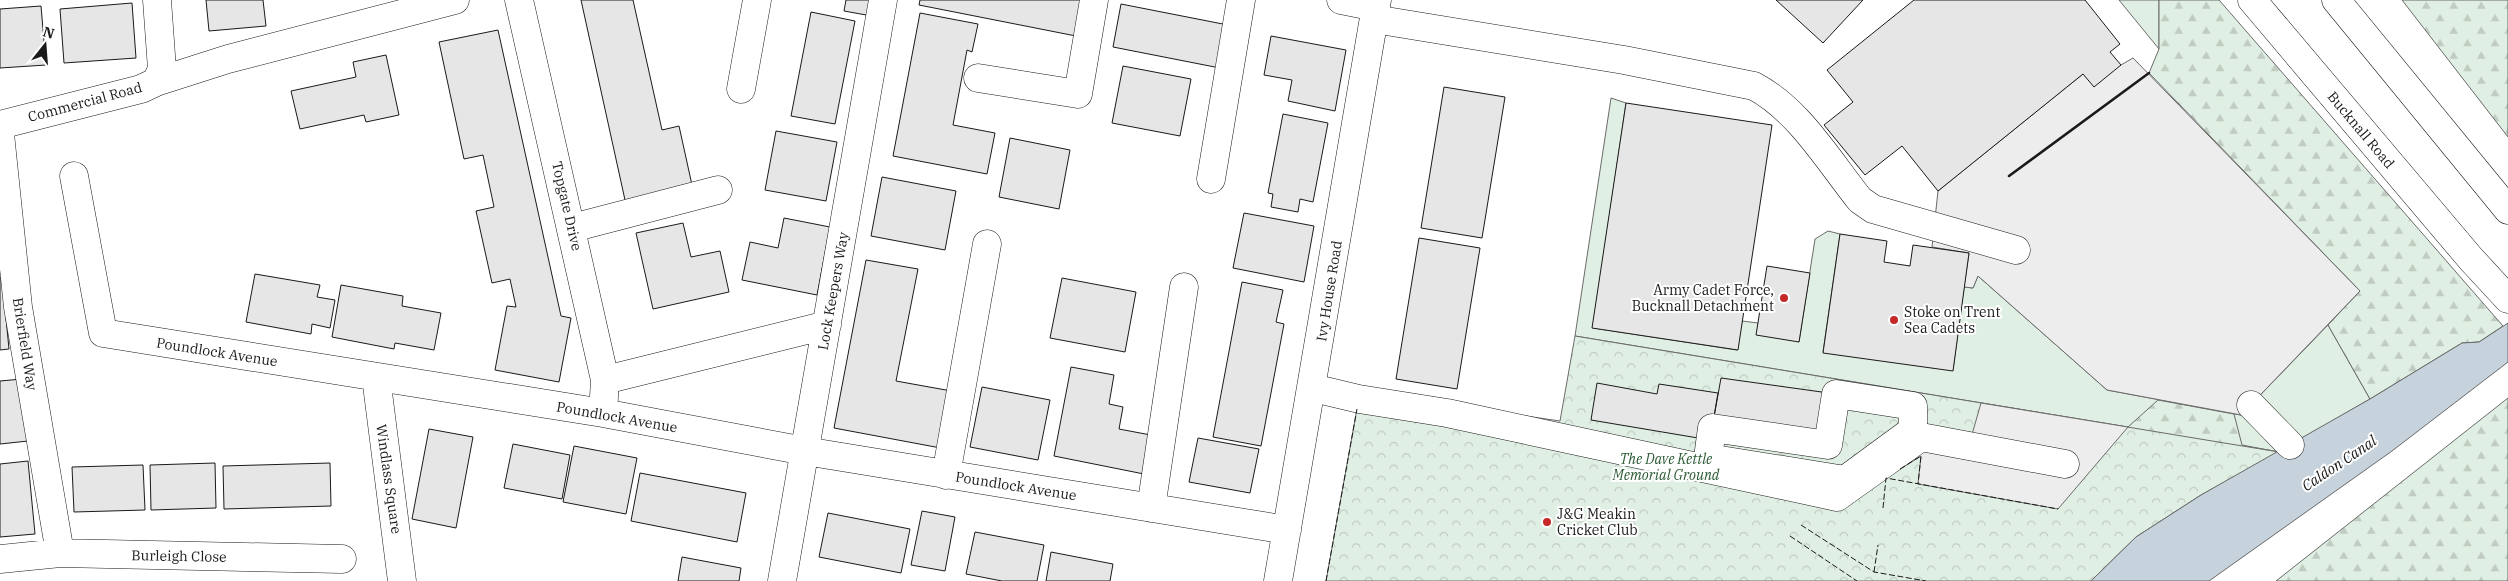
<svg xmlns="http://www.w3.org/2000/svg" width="2508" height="581" font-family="'IBM Plex Serif',serif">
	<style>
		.green { fill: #e0efe3; stroke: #6a6a6a }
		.forest { fill: url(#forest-firs); stroke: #6a6a6a }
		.park { fill: url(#park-crowns); stroke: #6a6a6a }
		.parking { fill: #ededed; stroke: #6a6a6a }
		.water { fill: #c6d2dc; stroke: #6a6a6a }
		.building { fill: #e6e6e6; stroke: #1a1a1a }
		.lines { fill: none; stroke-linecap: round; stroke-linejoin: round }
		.minor-casing { stroke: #1a1a1a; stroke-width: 29 }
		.major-casing { stroke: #1a1a1a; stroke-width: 29 }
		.minor { stroke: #fff; stroke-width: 28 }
		.major { stroke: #fff; stroke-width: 28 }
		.fence { stroke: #1a1a1a; stroke-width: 1; stroke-dasharray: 6 2.5; stroke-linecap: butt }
		.wall { stroke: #1a1a1a; stroke-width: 2.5 }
		.poi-dot { fill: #c62828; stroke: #fff; stroke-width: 2 }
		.labels { text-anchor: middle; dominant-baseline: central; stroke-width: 4; stroke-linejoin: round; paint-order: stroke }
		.street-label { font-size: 14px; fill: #1a1a1a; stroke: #fff }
		.poi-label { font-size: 14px; fill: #1a1a1a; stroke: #fff; text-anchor: start }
		.park-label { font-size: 14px; font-style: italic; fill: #2b5a34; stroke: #fff }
		.water-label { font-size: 15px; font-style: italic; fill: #1a1a1a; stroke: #fff }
	</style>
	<defs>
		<pattern id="forest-firs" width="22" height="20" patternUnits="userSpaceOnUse" patternTransform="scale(1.25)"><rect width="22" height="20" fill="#e0efe3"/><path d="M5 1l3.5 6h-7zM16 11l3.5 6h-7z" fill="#c0ccc2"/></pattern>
		<pattern id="park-crowns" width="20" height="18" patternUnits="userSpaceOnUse" patternTransform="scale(1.25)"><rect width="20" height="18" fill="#e0efe3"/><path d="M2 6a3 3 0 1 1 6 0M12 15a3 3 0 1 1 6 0" fill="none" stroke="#c0ccc2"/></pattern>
	</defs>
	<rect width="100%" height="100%" fill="#fff"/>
	<path class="green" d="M2119 0H2159V49Z
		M1611 98 1626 103 1593 328 1737 350 1742 321 1758 323 1799 342 1815 239 1828 231 1840 234 1823 352 1953 370 1964 287 1973 288 1978 276 2107 390 2241 415 2328 325 2370 399 2279 452 1575 336Z"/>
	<path class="forest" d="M2159 0H2219L2503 326 2479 342 2462 343 2370 399 2328 325 2360 291 2149 73 2159 49Z
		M2402 0H2508V137Z
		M2508 398V581H2276Z
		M2158 400 2234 414 2242 445 2279 452 2201 495 2136 537 2128 427Z"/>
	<path class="park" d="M1575 336 2279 452 2201 495 2136 537 2091 581H1326L1360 392 1560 421Z"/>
	<path class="parking" d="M2133 58 2360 291 2241 415 2107 390 1978 276 1973 288 1964 287 1969 253 1932 247 1938 191 2083 74 2121 65Z
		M1981 403 2128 427 2058 509 1918 484 1921 456 1886 478 1901 452 1971 438Z"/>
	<path class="water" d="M2508 323V362L2392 451 2209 581H2091L2136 537 2201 495 2370 399 2462 343 2479 342Z"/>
	<path class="building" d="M206 0H263L266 26 209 31Z
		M581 0H633L662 130 679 126 692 185 625 200Z
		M846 0H875L872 16 844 11Z
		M920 0H1088L1081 37 919 5Z
		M1776 0H1863L1823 43Z
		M1914 0H2085L2120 44 2110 52 2121 65 2094 87 2083 74 1938 191 1902 146 1865 175 1824 125 1853 102 1827 70Z
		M132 3 136 58 64 63 60 9Z
		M1121 4 1233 26 1225 69 1113 47Z
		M41 6 46 65 0 68V9Z
		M811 12 855 21 835 124 791 116Z
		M920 13 978 24 972 52 967 50 953 125 995 133 987 174 893 156Z
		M498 30 561 316 571 318 559 382 495 370 507 306 516 307 510 279 492 283 476 211 494 207 483 155 464 159 439 42Z
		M1271 36 1346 50 1335 111 1288 101 1292 80 1264 75Z
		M386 55 399 115 366 122 364 115 300 129 291 91 356 77 353 62Z
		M1123 66 1191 79 1180 136 1112 123Z
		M1444 87 1505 97 1482 238 1421 228Z
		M1626 103 1772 125 1738 350 1592 328Z
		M1283 114 1328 123 1313 202 1300 199 1298 212 1271 207 1273 194 1268 193Z
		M776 131 837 142 826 201 765 190Z
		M1010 138 1070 150 1059 209 999 197Z
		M882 177 956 191 945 250 871 236Z
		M1244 213 1314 226 1304 282 1233 268Z
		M784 218 830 227 817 295 742 280 750 242 778 248Z
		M683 223 691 257 720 251 729 292 653 309 636 233Z
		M1840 234 1887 241 1884 262 1910 266 1913 245 1969 253 1953 371 1823 353Z
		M1419 238 1480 248 1457 389 1396 379Z
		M866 260 918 269 896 381 957 392 946 449 834 428Z
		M1767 266 1810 273 1799 342 1756 335Z
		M255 274 320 285 317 297 335 300 330 328 312 324 311 334 246 322Z
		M0 278H2L9 349 0 350Z
		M1062 278 1136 292 1125 352 1050 338Z
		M1242 282 1283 290 1276 322 1284 324 1261 446 1213 437Z
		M341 285 403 296 402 306 441 313 434 350 395 343 394 349 332 337Z
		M1071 367 1114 375 1109 404 1123 407 1119 429 1156 436 1149 475 1054 456Z
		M1721 378 1836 394 1828 445 1712 428Z
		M22 379 28 441 0 444V381Z
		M1597 383 1657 394 1659 384 1718 393 1710 440 1591 420Z
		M982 387 1050 400 1038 460 970 447Z
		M429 429 473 437 456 528 412 519Z
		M1198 438 1259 449 1250 493 1189 482Z
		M513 444 570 455 562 499 504 488Z
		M574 446 637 458 626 514 563 502Z
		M28 461 35 534 0 537V464Z
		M215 463 216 508 151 510 150 465Z
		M330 463 331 506 224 509 223 466Z
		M143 465 145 510 74 512 72 467Z
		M640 473 746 493 737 542 631 521Z
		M922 511 955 517 945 571 911 565Z
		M828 513 910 529 901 573 819 557Z
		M975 532 1044 545 1037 581H1002L966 574Z
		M1051 552 1113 564 1110 581H1046Z
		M682 557 741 568 739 581H678Z"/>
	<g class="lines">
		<g class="minor-casing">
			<path id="minor" d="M519 0 605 380 603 413
				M1341 0 1376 7
				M1374 19 1624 60 1754 86C1799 110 1828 160 1860 200L1873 209 2016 250
				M978 78 1078 94 1094 0
				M156 82 228 59 455 0
				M741 89 757 0
				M0 125 141 89 156 82 162 69 157 0
				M0 134 18 307 60 553
				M74 176 103 333 603 413 805 451 1287 530
				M1211 179 1241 0
				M572 228 718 190
				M376 377 402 581
				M605 380 827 325
				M1313 388 1359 399 1447 413 1837 497 1921 437 2065 464
				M1836 394 1913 406V430L1845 480 1708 458 1712 428 1828 445Z
				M2251 405 2290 445
				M946 475 987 244
				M1151 508 1184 287
				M0 559 60 553 342 559
				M782 581 883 0
				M1278 581 1377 0"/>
		</g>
		<g class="major-casing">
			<path id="major" d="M2252 0 2471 259 2508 299
				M2336 0 2508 210"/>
		</g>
		<use href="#minor" class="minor"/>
		<use href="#major" class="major"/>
		<path class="fence" d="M1900 469 1921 456 1918 484
			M1883 508 1886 478 2058 509
			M1801 525 1874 572 1926 581
			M1790 536 1857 581
			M1874 572 1878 545
			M1326 581 1357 409"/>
		<path class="wall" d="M2009 176 2149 73"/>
	</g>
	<g class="poi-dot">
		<circle cx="1784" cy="298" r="5"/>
		<circle cx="1894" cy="320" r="5"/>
		<circle cx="1547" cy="522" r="5"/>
	</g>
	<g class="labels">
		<g class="street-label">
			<text transform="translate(85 102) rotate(-15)">Commercial Road</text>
			<text transform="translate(2361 130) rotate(50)">Bucknall Road</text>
			<text transform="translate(567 206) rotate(77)">Topgate Drive</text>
			<text transform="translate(833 291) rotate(-80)">Lock Keepers Way</text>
			<text transform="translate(1329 291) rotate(-81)">Ivy House Road</text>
			<text transform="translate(25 344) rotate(81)">Brierfield Way</text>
			<text transform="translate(217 352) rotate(9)">Poundlock Avenue</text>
			<text transform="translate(617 417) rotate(10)">Poundlock Avenue</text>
			<text transform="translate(389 479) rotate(82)">Windlass Square</text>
			<text transform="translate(1016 486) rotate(9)">Poundlock Avenue</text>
			<text transform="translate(179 556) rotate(1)">Burleigh Close</text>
		</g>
		<g class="poi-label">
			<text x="1774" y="290" text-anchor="end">Army Cadet Force,<tspan x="1774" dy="16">Bucknall Detachment</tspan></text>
			<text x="1904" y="312">Stoke on Trent<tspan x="1904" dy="16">Sea Cadets</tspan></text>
			<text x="1557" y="514">J&amp;G Meakin<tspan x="1557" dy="16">Cricket Club</tspan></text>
		</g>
		<g class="park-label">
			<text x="1666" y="459">The Dave Kettle<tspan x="1666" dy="16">Memorial Ground</tspan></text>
		</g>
		<g class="water-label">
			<text transform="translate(2339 463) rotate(-34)">Caldon Canal</text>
		</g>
	</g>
	<g transform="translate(45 45) rotate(17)" stroke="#ffffff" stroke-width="4" paint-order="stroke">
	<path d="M0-4L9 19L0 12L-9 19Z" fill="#1a1a1a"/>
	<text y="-8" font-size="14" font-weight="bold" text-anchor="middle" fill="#1a1a1a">N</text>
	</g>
</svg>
